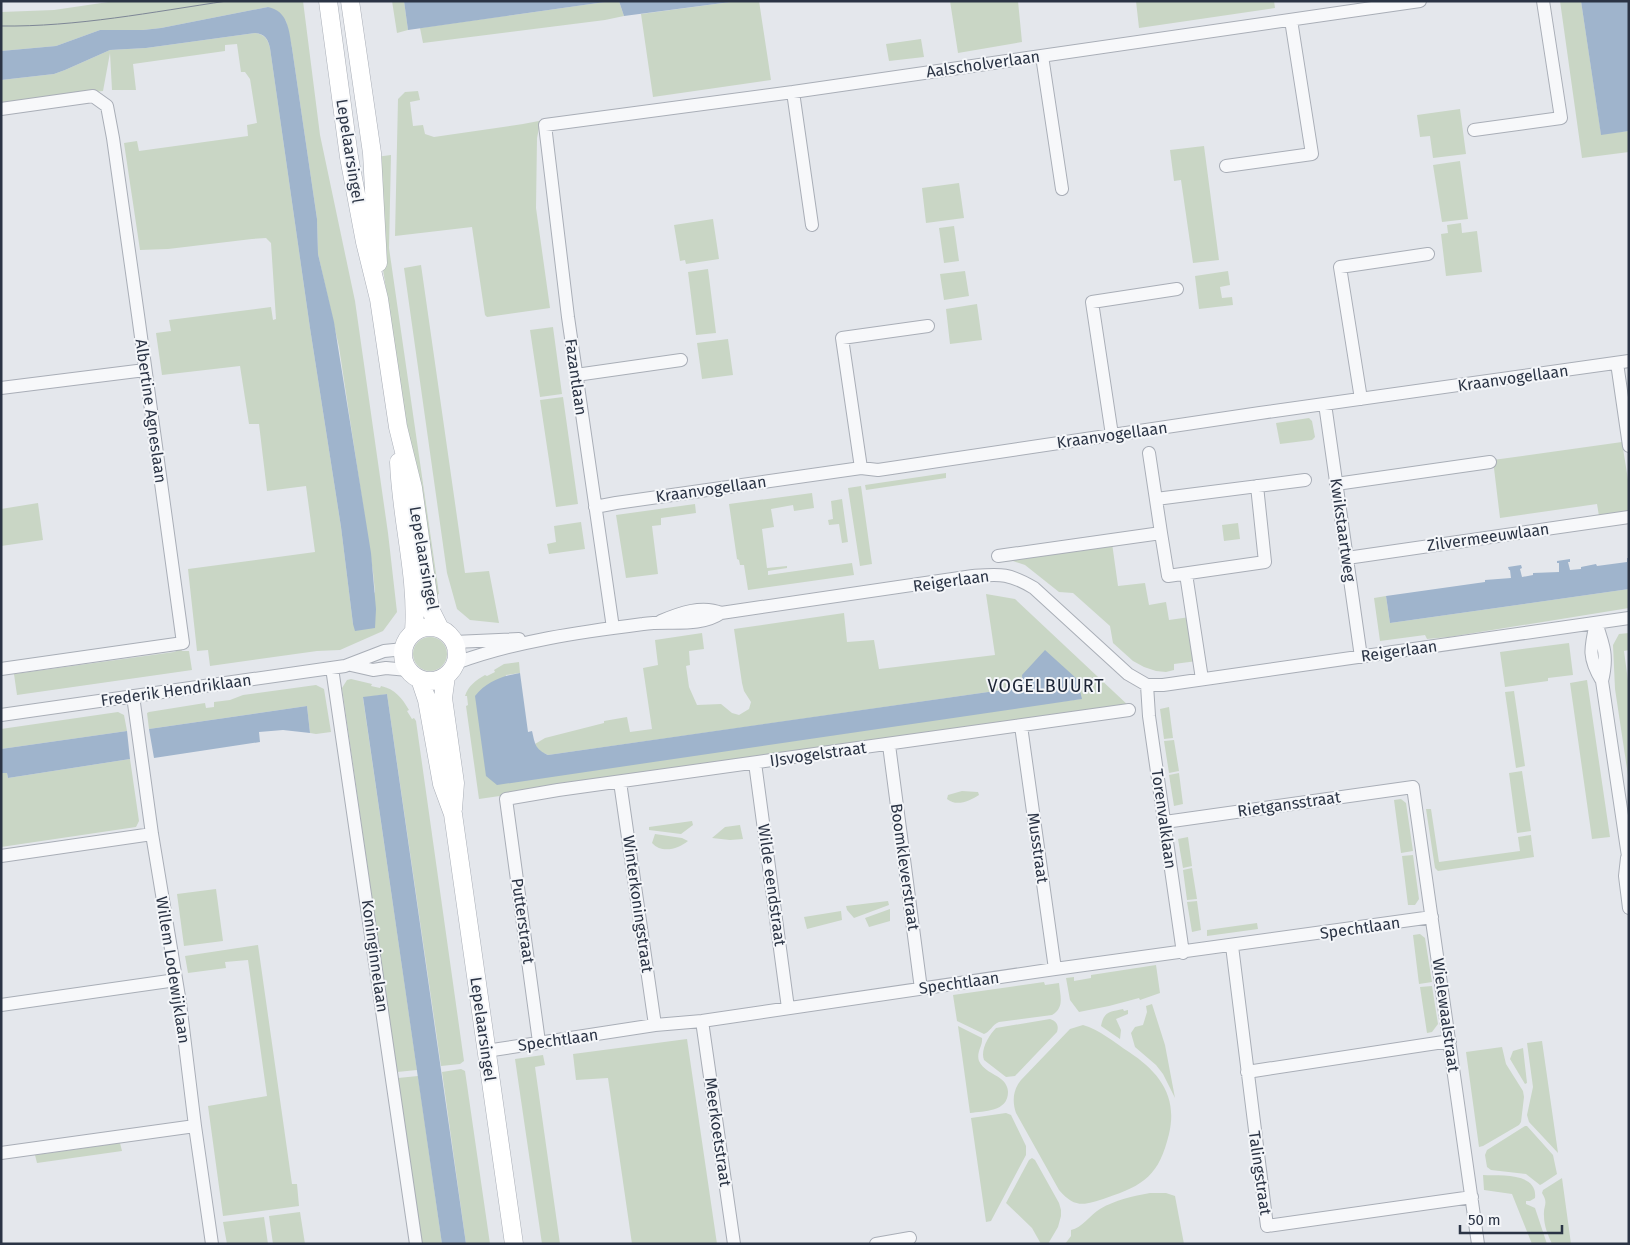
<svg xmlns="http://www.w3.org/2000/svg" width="1630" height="1245" font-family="'Fira Sans',sans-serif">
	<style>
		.green { fill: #c9d6c5 }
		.water { fill: #9fb4cc }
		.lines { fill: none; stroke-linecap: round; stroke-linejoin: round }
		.street-casing { stroke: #a9aeb7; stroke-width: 14 }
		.secondary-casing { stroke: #a9aeb7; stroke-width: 19 }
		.street { stroke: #f7f8fa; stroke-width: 12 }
		.secondary { stroke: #fff; stroke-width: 18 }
		.tram { stroke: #7d8696; stroke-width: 1 }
		.labels { text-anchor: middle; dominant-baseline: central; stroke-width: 4; stroke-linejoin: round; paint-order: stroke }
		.street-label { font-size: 16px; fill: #2b3445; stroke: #f4f6f9 }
		.neighbourhood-label { font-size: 18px; letter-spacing: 1px; fill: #1d2536; stroke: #f4f6f9 }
	</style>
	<rect width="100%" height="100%" fill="#e4e7ec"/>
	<path class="green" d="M115 1H303L320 135 355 301 388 533 397 612 383 631 340 650 317 651 210 666 208 650 197 651 188 569 315 552 306 486 267 491 259 424H249L240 366 162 375 156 333 171 331 169 320 271 307 273 320 276 319 271 243 266 238 252 239 168 249 140 250 124 143 137 141 139 151 248 136 247 125 257 123 250 79 245 72H241L237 44 225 45V51L133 64 136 90H112L110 53 103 91 1 104V80L54 74 65 70 110 50 146 48 255 33C264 34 268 39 270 48L310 328 341 527 353 624 375 592 373 572 339 347 318 254 317 219 292 48 286 21 268 7 161 28 143 30H100L56 46 1 51V12L54 10Z
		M392 1H404L408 30 397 33Z
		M612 1H619L624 16 605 20 423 43 420 28Z
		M738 1H759L771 80 653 97 641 14Z
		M950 1H1018L1022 42 958 53Z
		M1136 1H1274L1275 8 1139 28Z
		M1560 1H1581L1601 134 1629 131V152L1582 158Z
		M921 39 924 57 889 61 886 44Z
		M418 91 420 100 410 102 413 126 423 125 425 134 434 137 523 124 544 120 539 128 537 138 536 208 550 308 487 317 485 315 472 227 395 236 398 99 405 92Z
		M1460 109 1466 154 1433 158 1430 136 1420 137 1417 115Z
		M1204 146 1219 260 1193 263 1181 180 1174 181 1170 150Z
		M391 155 389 248 439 594 433 596 382 263 376 157Z
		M1460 161 1468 219 1442 222 1433 165Z
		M959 183 964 218 926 223 922 188Z
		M713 219 719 259 686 264 685 260 680 261 674 225Z
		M1461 223 1462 233 1477 231 1482 272 1446 276 1441 234 1448 233 1447 225Z
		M954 226 959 261 944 263 939 228Z
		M421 265 465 573 489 571 499 623 470 620 457 609 447 573 404 268Z
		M708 269 716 333 696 335 688 272Z
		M965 271 969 296 944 300 940 274Z
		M1228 271 1230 285 1220 287 1222 298 1232 297 1233 305 1199 309 1195 276Z
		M977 304 982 340 950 344 946 309Z
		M553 327 562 394 540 397 530 330Z
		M728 339 733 375 702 379 697 343Z
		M563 397 578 504 556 507 540 400Z
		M1309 418 1312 421 1315 437 1312 440 1280 444 1276 423Z
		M1622 442 1629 486V512L1599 516 1597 504 1500 518 1493 460Z
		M946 473V478L866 490 865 485Z
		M861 486 872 564 860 566 848 488Z
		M812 493 814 508 794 511 793 505 771 509 774 527 762 529 767 568 787 566V568L768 571V575L852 563 854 575 748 590 744 565H740L739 560 737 559 729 504Z
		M842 499 848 542 842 543 839 524 829 525 828 520 833 519 831 501Z
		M38 503 43 540 1 546V509Z
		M695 504 696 513 661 518V525L652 526 658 574 626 578 616 515Z
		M581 522 585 549 549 554 547 544 556 542 554 526Z
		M1238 523 1240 539 1224 541 1222 525Z
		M1112 543 1118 586 1145 583 1149 605 1166 602 1169 620 1190 617 1197 661 1174 664V670L1166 672 1156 671 1144 667 1133 661 1113 643 1110 626 1073 593 1059 592 1025 565 1013 561 998 562Z
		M1629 589V608L1449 637 1427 639 1425 635 1380 641 1374 598 1386 596 1390 623Z
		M986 594 1015 599 1130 707 479 799 466 706 468 705 467 696H465C468 686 476 680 485 675L487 676 495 672 494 670 504 664 519 662 520 673 506 675 486 776 1081 699 1022 675 1024 687 548 755 539 751 535 744 545 738 604 723V721L627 717 630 732 652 729 643 668 658 665 655 640 702 633 704 649 689 651 690 665 686 666 689 687 697 705 721 704 732 713 739 715 749 709 751 702 744 691 742 683 734 629 844 613 847 642 874 640 879 669 995 655Z
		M1629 633V650L1624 651 1629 688V782L1615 689 1613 645 1619 634Z
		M413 654a17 17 0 1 1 34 0a17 17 0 1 1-34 0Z
		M1569 643 1573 675 1548 678V681L1505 687 1500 652Z
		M181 649 182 651H189L192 670 17 695 14 674 174 652Z
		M351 679 372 684 371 686 380 688 381 686C395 689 402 698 409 710L407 711 412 719 414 718 416 721 464 1061 460 1064 441 1066 387 694 363 698 417 1070 397 1072 342 688 347 680Z
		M1587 680 1610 837 1592 839 1570 683Z
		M316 685 324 689 331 732 316 734 310 733 307 706 149 729 147 713 149 712 205 703 206 708 214 707V702L230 700 243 695Z
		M1514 691 1525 766 1516 768 1505 692Z
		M1169 707 1173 738 1164 739 1160 709Z
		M118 712 124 715 127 731 1 749V729Z
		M1174 740 1179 771 1169 773 1164 741Z
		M130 759 139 821 136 827 1 847V773H7L8 778Z
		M1522 771 1531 831 1517 833 1509 773Z
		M1179 773 1183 804 1174 806 1169 775Z
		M962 791 978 792 979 795C969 801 957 807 947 799L948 795Z
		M1401 799 1406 803 1413 851 1401 853 1394 800Z
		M1426 809H1431L1439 862 1520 851 1518 837 1531 835 1534 857 1438 871 1435 868Z
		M692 821 693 825 681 834 649 830V827Z
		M740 825 743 839 730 840 712 838 725 827Z
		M655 834 682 838 688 841C678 849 662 854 652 843Z
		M1188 837 1192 866 1183 868 1178 839Z
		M1413 855 1419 899 1415 905H1408L1402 856Z
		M1192 868 1197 899 1187 900 1183 870Z
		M216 889 223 941 184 946 177 894Z
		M888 901 889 905 854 918 847 910 846 906Z
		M1197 901 1201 930 1192 932 1187 902Z
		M890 909V921L869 927 865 918Z
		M841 911 842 920 807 929 804 917Z
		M1257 923 1258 929 1207 936V930Z
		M1420 934 1425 938 1432 982 1419 984 1413 935Z
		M258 945 292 1184H297L299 1206 223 1216 208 1106 267 1096 248 960 225 962 226 968 188 973 185 956Z
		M1156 965 1160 993 1140 1000 1139 998 1109 1006 1079 1012 1070 1000 1066 978 1074 977V981L1091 978V975Z
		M1044 982 1045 985 1059 983C1060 995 1065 1008 1052 1015L999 1022C992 1025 990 1032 984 1034L957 1021 953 995Z
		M1432 986 1438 1024 1432 1032 1427 1033 1420 987Z
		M1152 1004 1165 1045 1175 1098 1163 1074 1156 1065 1135 1047 1131 1033 1135 1027 1143 1025 1147 1012 1146 1006Z
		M1123 1009 1124 1011 1128 1010V1014L1116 1019 1121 1030 1120 1039 1101 1026C1104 1011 1110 1012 1123 1009Z
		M1050 1019C1057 1021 1059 1026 1057 1032L1015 1076 1006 1077 984 1060C980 1050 989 1035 996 1028Z
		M1083 1025C1099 1029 1115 1043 1129 1052 1159 1072 1178 1096 1169 1134 1159 1175 1145 1185 1106 1198 1085 1205 1075 1209 1059 1190L1016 1113C1012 1101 1013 1090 1021 1080L1070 1029Z
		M958 1026 982 1038C983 1046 976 1052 979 1061 983 1070 993 1073 1001 1079 1005 1082 1008 1087 1008 1092 1008 1112 984 1111 970 1113Z
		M687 1039 717 1244H632L608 1078 576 1080 573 1054Z
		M1542 1041 1558 1153 1529 1122 1527 1115 1533 1087 1527 1043Z
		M1502 1047 1506 1064 1523 1091 1524 1097 1521 1122 1519 1125 1483 1146 1479 1147 1466 1052Z
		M1523 1048 1527 1083 1525 1084 1510 1059 1513 1051Z
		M543 1055 545 1065 535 1067 560 1244H542L515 1059Z
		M461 1069 465 1071 490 1244H466L442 1072Z
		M418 1076 442 1244H421L398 1078Z
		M1006 1113 1011 1115 1026 1146V1155L991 1221 986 1222 971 1118Z
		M1525 1126H1527L1553 1155 1557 1174 1542 1184 1540 1185 1526 1174 1491 1170 1487 1167 1485 1155 1487 1150Z
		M120 1143 122 1151 37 1163 35 1155Z
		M1032 1158 1035 1160 1059 1203 1061 1210V1216L1058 1227 1048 1244H1041L1032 1228 1006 1203 1029 1160Z
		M1483 1175C1500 1176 1538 1172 1535 1198L1530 1201H1526V1204L1535 1208 1547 1244H1532L1512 1194 1484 1190Z
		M1562 1178 1571 1244H1552C1548 1235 1544 1226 1544 1216 1543 1205 1549 1204 1542 1193L1543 1190Z
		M1150 1193H1166L1175 1196 1184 1244H1065L1071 1236V1230C1082 1228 1090 1215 1100 1209 1115 1200 1133 1196 1150 1193Z
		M300 1212 305 1244H273L269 1216Z
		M264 1217 268 1244H227L223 1222Z"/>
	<path class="water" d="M404 1H612L408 30Z
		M619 1H738L624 16Z
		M1581 1H1629V131L1601 135Z
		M268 7C288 11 289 30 292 48L317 219 318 254 334 322 371 553 376 609 375 628 355 631 353 624 341 527 310 328 270 48C268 39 265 34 255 33L146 48 110 50 65 70 54 74 1 80V51L56 46 100 30H143L161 28Z
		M1627 558H1629V589L1390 623 1386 596 1485 582V580L1511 578 1510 570H1509L1508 567 1521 565 1522 568 1520 569 1522 577 1533 575V573L1559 572V563H1557V561L1570 559V562H1568L1570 570 1581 569V567L1596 564 1597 566 1627 562Z
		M1045 650 1077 679 1082 699 497 785 486 776 475 696C487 681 502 676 520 673L528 732 532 731C535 744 535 749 548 755L1023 687 1022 675Z
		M387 694 466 1244H442L363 697Z
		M307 706 310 733 283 730 259 732 260 742 154 758 149 729Z
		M127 731 130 759 8 778 7 773H1V749Z"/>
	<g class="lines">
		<g class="street-casing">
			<path id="street" d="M1042 56 1062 189
				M793 92 812 225
				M1 109 93 96 107 106 113 138 138 315 183 643 1 669
				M1474 130 1561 118 1543 1
				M1226 166 1312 154 1291 20
				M1617 363 1629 446
				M576 375 681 360
				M1 388 145 370
				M1361 399 1340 267 1428 254
				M1325 404 1361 657
				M1112 435 1092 302 1177 289
				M1149 453 1161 533
				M861 468 842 338 928 326
				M1336 484 1490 462
				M1156 499 1305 480
				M595 507 616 503 861 468 878 470 1260 413 1629 361
				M998 556 1161 533 1168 576 1265 562 1257 486
				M1347 558 1629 517
				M1186 574 1202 679
				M661 621C680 613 702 605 721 613
				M1596 623C1604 646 1608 657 1602 681L1629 863
				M1596 623C1590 649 1588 658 1602 681
				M613 628 568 317 545 125 793 92 1420 1
				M454 642 519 639
				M456 663C516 641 580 632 643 624 668 620 699 628 721 613L973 576C1001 574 1009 573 1034 588L1128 674 1147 685H1163L1629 618
				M351 665 373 670 386 668 408 670
				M332 668 416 1244
				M1147 685 1149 716 1183 953
				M133 696 152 834 180 1003 195 1126 212 1244
				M1 715 345 666 384 651 404 649
				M1021 726 1055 969
				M889 745 921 989
				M755 763 788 1008
				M620 782 655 1025
				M1165 822 1413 787 1478 1244
				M1 856 152 834
				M1627 858 1625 876 1629 908
				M1232 946 1267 1226 1472 1197
				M1 1005 176 980
				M702 1021 734 1244
				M539 1042 506 799 558 790 1129 710
				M486 1051 655 1025 702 1021 1055 969 1432 917
				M1247 1072 1450 1041
				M1 1153 195 1126
				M876 1244 910 1238"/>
		</g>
		<g class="secondary-casing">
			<path id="secondary" d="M328 1 349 157 365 242 379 299 398 427 413 488 430 609 440 629
				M350 1 372 153 378 263
				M399 462C401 519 418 576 414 632
				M403 654a27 27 0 1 1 54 0a27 27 0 1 1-54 0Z
				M446 676 443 698 455 783 453 809
				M420 679 427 700 442 784 453 814 514 1244"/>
		</g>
		<use href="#street" class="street"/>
		<use href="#secondary" class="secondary"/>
		<path class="tram" d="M1 26C77 27 152 12 227 1"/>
	</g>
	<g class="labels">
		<g class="street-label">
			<text transform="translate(983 64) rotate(-8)">Aalscholverlaan</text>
			<text transform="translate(350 151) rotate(81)">Lepelaarsingel</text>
			<text transform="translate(576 377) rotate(82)">Fazantlaan</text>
			<text transform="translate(1513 378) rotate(-8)">Kraanvogellaan</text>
			<text transform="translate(151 411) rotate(82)">Albertine Agneslaan</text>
			<text transform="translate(1112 435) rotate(-8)">Kraanvogellaan</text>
			<text transform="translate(711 489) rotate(-8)">Kraanvogellaan</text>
			<text transform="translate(1343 530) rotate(82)">Kwikstaartweg</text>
			<text transform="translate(1488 537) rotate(-8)">Zilvermeeuwlaan</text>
			<text transform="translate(424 558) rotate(80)">Lepelaarsingel</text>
			<text transform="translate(951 581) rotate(-8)">Reigerlaan</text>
			<text transform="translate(1399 651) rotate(-8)">Reigerlaan</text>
			<text transform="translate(176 690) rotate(-8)">Frederik Hendriklaan</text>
			<text transform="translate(818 754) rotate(-8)">IJsvogelstraat</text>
			<text transform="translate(1289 804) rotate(-8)">Rietgansstraat</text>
			<text transform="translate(1164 819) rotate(82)">Torenvalklaan</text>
			<text transform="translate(1038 848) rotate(82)">Musstraat</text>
			<text transform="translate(905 867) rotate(82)">Boomkleverstraat</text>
			<text transform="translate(772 885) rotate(82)">Wilde eendstraat</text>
			<text transform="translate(638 904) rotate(82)">Winterkoningstraat</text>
			<text transform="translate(523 921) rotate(82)">Putterstraat</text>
			<text transform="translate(1360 928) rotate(-8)">Spechtlaan</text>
			<text transform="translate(375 956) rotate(82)">Koninginnelaan</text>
			<text transform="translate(173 970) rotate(81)">Willem Lodewijklaan</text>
			<text transform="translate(959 983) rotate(-8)">Spechtlaan</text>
			<text transform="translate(1446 1015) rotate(82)">Wielewaalstraat</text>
			<text transform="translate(483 1029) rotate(82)">Lepelaarsingel</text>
			<text transform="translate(558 1040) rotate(-8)">Spechtlaan</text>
			<text transform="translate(718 1132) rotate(82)">Meerkoetstraat</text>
			<text transform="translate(1260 1173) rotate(82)">Talingstraat</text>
		</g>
		<g class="neighbourhood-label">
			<text x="1046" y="686">VOGELBUURT</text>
		</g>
	</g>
	<rect width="1630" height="1245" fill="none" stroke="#2b3445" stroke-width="5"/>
	<path d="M1460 1225v8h102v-8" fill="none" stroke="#2b3445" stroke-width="2.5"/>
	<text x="1468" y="1225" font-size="15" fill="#2b3445" stroke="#f4f6f9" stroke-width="4" paint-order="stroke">50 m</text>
</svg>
